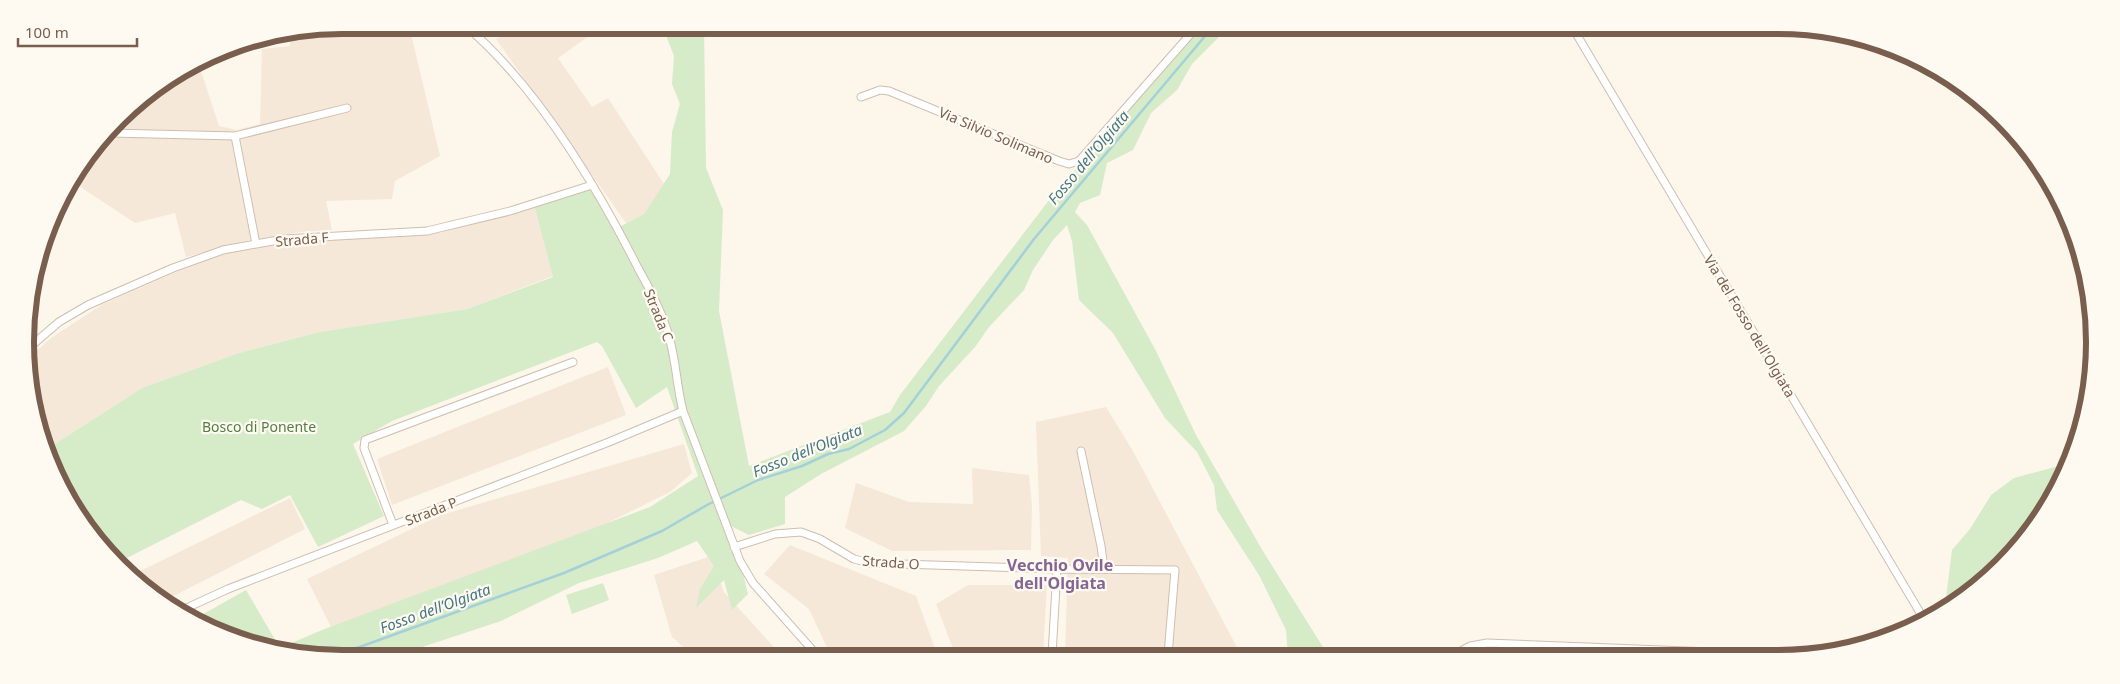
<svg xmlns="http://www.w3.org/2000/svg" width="2120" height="684" font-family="'Noto Sans',sans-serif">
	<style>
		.residential { fill: #f5e8d9 }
		.green { fill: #d6ebc8 }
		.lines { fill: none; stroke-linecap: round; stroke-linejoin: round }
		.stream { stroke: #a4d0d9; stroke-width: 2.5 }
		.street-casing { stroke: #d0beaf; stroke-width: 9 }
		.street { stroke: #fff; stroke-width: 7 }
		.labels { text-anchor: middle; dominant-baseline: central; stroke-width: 4.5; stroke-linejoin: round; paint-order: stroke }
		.street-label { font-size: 14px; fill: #795d4d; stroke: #fffaf1 }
		.park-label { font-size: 14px; fill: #547e44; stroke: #fffaf1 }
		.water-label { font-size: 15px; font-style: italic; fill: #437884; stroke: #fffaf1 }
		.quarter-label { font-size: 16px; font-weight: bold; fill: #856594; stroke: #fffaf1 }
		.rim { fill: none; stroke: #795d4d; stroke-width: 6 }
	</style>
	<rect width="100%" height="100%" fill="#fdf6eb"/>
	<path class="residential" d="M342 25H409L440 156 395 181 392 199 326 201 332 230 300 232 251 240 186 257 175 213 135 223 73 182 133 104 174 78 201 71 219 126 237 130 260 124 262 49 290 46 291 35Z
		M516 26H603L558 58 592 107 608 98 664 184 644 214 626 223 496 39 517 27Z
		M534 205 553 276 467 309 320 332 239 353 142 388 58 442 48 450 36 424 31 356 51 338 103 304 181 270 218 256 256 247 324 240 440 233Z
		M608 367 626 415 392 505 377 459Z
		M1106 407 1133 451 1241 655H1065L1068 558 1041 556 1036 422Z
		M684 444 692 473 670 492 581 536 331 627 307 579 441 515Z
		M972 468 1029 475 1032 506 1031 550 892 551 845 528 856 483 909 502 973 504Z
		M290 498 305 529 162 602 134 574Z
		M790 545 916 596 937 654H830L809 609 764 574Z
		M711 556 724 592 780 654H691L672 637 654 575Z
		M968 585H1047L1043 655 955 654 936 604Z"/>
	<path class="green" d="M671 26H704L706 168 723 210 719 311 749 466 890 412 900 395 1056 191 1201 29H1227L1192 64 1177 90 1151 113 1133 150 1107 163 1100 195 1080 203 1075 212 1087 225 1156 351 1196 435 1264 553 1328 655H1288L1286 630 1259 575 1217 510 1214 485 1197 452 1165 418 1113 333 1079 300 1072 241 1067 225 1053 240 1033 270 1024 290 989 327 975 347 939 386 926 406 904 431 821 474 785 497V524L749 535 731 526 748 594 732 610 724 580 696 608 700 589 714 566 697 541 658 558 579 583 501 621 404 653H280L196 618 246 590 280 648 322 630 650 507 698 476 667 387 636 408 602 346 597 342 392 421 353 444 384 516 318 547 290 495 262 509 241 500 121 561 79 518 48 450 58 442 142 388 239 353 320 332 467 309 553 277 534 205 592 185 617 228 644 214 670 174 672 132 680 104 672 84 674 56 665 33Z
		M2066 464 2053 500 1987 580 1937 614 1946 598 1952 550 1970 529 1991 495 2014 478Z
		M603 583 609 600 572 614 566 595Z"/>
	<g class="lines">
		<path class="stream" d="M343 653 564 573 662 531 707 505 758 480 802 466 828 454 849 449 885 430 904 413 1034 239 1211 29"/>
		<g class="street-casing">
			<path id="street" d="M466 26C537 87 596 185 638 268 649 288 660 308 667 330 676 356 676 384 683 411L740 561 753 583 816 654
				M1574 30 1925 621
				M861 97 880 90 889 91 1059 161 1069 164 1079 161 1195 29
				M111 133 235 136 347 108
				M235 136 256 244
				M31 346 59 322 88 305 173 268 223 250 284 239 427 231 510 211 592 185
				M1081 451 1101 546 1104 569
				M393 525 364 448 365 440 573 362
				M734 547 775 534 801 532 820 539 854 559 870 563 1057 569 1175 570 1168 655
				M180 611 228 589 609 442 683 411
				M1052 655 1057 569
				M1454 655 1470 646 1487 643 1813 656"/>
		</g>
		<use href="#street" class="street"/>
	</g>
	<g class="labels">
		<g class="street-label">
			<text transform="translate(996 135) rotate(23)">Via Silvio Solimano</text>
			<text transform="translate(302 239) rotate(-5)">Strada F</text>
			<text transform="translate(659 315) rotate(68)">Strada C</text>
			<text transform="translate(1750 326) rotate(59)">Via del Fosso dell'Olgiata</text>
			<text transform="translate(431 511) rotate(-21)">Strada P</text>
			<text transform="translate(891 562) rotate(4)">Strada O</text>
		</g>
		<g class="park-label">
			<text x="259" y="426">Bosco di Ponente</text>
		</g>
		<g class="water-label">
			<text transform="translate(1088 157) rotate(-50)">Fosso dell’Olgiata</text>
			<text transform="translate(807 450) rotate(-22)">Fosso dell’Olgiata</text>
			<text transform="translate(435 608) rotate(-20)">Fosso dell’Olgiata</text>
		</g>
		<g class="quarter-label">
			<text x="1060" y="565">Vecchio Ovile<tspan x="1060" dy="18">dell'Olgiata</tspan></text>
		</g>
	</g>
	<path d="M0 0H2120V684H0ZM342 34H1778A308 308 0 0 1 2086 342V342A308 308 0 0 1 1778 650H342A308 308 0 0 1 34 342V342A308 308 0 0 1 342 34Z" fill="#fffaf1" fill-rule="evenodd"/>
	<path class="rim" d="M342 34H1778A308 308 0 0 1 2086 342V342A308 308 0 0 1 1778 650H342A308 308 0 0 1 34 342V342A308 308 0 0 1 342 34Z"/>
	<path d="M18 38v8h119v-8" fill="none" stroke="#795d4d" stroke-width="2.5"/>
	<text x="25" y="38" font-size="15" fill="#795d4d" stroke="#fffaf1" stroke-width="4" paint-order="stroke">100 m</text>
</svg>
